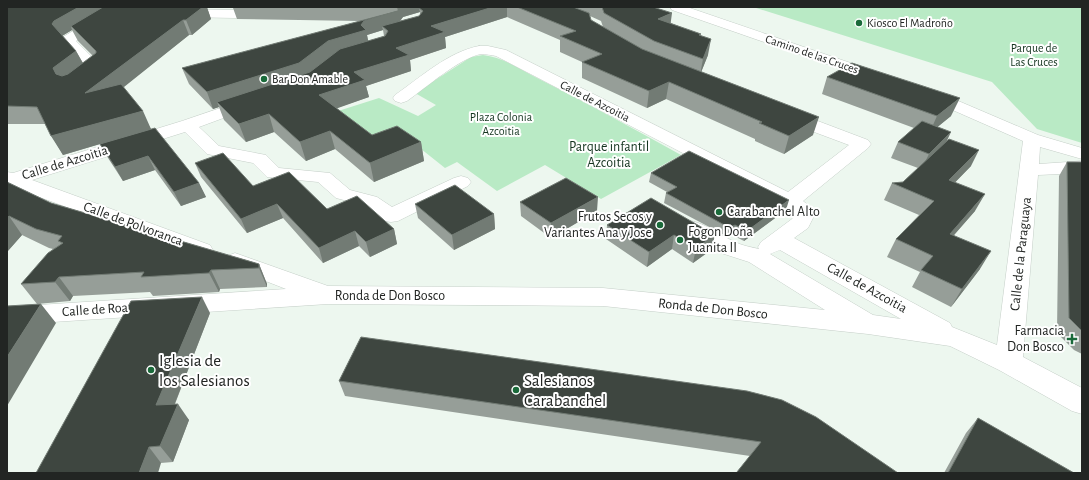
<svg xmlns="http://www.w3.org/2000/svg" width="1089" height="480" font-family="'Alegreya Sans',sans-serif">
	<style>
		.green { fill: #b9eac5 }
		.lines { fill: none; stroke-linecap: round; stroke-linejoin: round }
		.street-casing { stroke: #c5cfc8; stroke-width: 1 }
		.street { fill: #fff; fill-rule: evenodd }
		.wall { fill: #969e98; fill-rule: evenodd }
		.shaded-wall { fill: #727b74 }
		.building { fill: #3e4640; stroke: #727b74 }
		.poi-dot { fill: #1a6a3a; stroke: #fff; stroke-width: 1.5 }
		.labels { text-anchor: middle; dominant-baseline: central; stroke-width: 4; stroke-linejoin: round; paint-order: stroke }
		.far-poi-label { font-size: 12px; fill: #222523; stroke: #fff; text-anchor: start }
		.far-park-label { font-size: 12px; fill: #14341f; stroke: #fff }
		.far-street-label { font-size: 12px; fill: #222523; stroke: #fff }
		.park-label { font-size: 14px; fill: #14341f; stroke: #fff }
		.street-label { font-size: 14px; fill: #222523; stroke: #fff }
		.poi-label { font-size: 14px; fill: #222523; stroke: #fff; text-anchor: start }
		.near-poi-label { font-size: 17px; fill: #222523; stroke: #fff; text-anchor: start }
	</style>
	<rect width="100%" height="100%" fill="#edf7ef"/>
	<path class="green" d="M753 7H1082V143L1037 129 992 82Z
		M483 55C503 57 521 70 539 79 587 103 634 129 681 155L601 199 545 165 497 191 457 162 445 168 406 137 380 147 335 112 379 98 418 116 436 105 415 93 471 57Z"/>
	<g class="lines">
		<g class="street-casing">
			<path id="street" d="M113 7H127L76 41 103 68C98 76 87 84 77 81L75 78 87 67 61 40 63 37Z
				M238 7H251L240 17 236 18 180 17 176 16 174 13 176 10 180 9 233 10Z
				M670 7H687L880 73 882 76 880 79 875 80 870 79 672 10Z
				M479 46H488L506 50 788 192 849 145 782 120 780 116 782 112 788 111 794 112 868 140 871 144 868 148 803 201 808 205 814 216 808 228 794 238 950 323 952 327 997 345 1023 141 923 97 921 94 923 91 929 89 935 91 1038 135 1082 148V159L1040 147 1039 164 1082 161V173L1038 175 1023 357 1082 388V414L1072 411 999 370 950 346 868 334 603 306 328 304 7 325V307L286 289 227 266 224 261 227 256 235 253 328 286 603 288 825 310 749 262 721 253 680 231 677 226 680 221C698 217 719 235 735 242 743 246 751 247 759 249L758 247 761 242 792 219 794 216 792 212 783 205 496 56C491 55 486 54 481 54 461 57 424 89 407 101L401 103 395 101 393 98 395 95C421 77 448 52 479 46ZM780 250 901 319 873 315 770 254Z
				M250 98 256 100 258 103 256 106 199 127 219 146 266 155 279 168 330 173 350 190 377 197 392 207 454 178 461 176 468 178 471 182 468 186 398 221 391 222 384 221 363 205 336 198 318 182 267 177 253 163 207 154 185 132 32 180 210 245 213 250 210 255 202 257 7 185V172L13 173 182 121Z"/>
		</g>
		<use href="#street" class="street"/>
	</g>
	<path class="wall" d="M7 7H653L671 23 700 35 708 55 701 72 813 135 784 154 755 141V139L666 99 647 108 582 78V62L560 52V40L507 17 445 37 446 48 410 60 411 71 366 86 369 97 336 108 372 135 421 142 424 161 374 182 335 149 306 161 274 132 246 142 224 120 219 107 213 109 189 84 182 68 360 21 237 19 233 8H207L211 19 192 35H189L123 87 151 129 199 183 206 197 181 206 155 170 123 181 108 158 100 144 146 130 63 155 45 124H7ZM420 12V15L419 16 400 21 403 17ZM590 16 601 21 603 27 591 20ZM72 30 78 41 93 56 83 63 76 51 62 36ZM383 30 384 36 368 41 367 35Z
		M827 77 951 116 937 127 946 142 971 166 955 182 975 211 954 235 980 269 951 307 912 287 920 272 887 257 896 239 919 215 884 200 892 183 903 182 918 168 891 158 898 142 914 128 822 94Z
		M1067 162H1082V354L1074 350 1057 333 1059 176Z
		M195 163 253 186 394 229 397 244 370 257 359 246 323 263 283 218 247 233 201 177Z
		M651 173 786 210 744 241 732 235 728 237 664 203 666 193 667 192 649 182Z
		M7 182 51 203 259 264 267 284V287L220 289 219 292 153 296 150 292 73 296 70 301 37 304 21 284 53 249 49 248 22 235 7 252Z
		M520 202 597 211 551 238 521 216Z
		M415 204 494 214 495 229 454 250 418 218Z
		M607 225 715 235 711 250 693 263 672 249 647 267 606 239Z
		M210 313 175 404 189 420 173 462 36 473Z
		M361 337 898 473H736L750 456 345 396 339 381Z
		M978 418 1074 473H944L966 433Z"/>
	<path class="shaded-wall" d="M79 7H110L71 26 72 30 62 36 52 24 54 21Z
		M203 7H207L211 19 192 35 186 20Z
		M397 7H432L419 8 420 12 403 17 400 21V25L382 26 383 30 367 35 369 45 303 80 217 102 219 107 213 109 207 92 328 41 361 25 364 21 398 11Z
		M493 7H507V17L445 37 446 48 410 60 411 71 366 86 369 97 324 113 319 95 354 72 431 26Z
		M672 13 670 28 658 19Z
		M183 20 189 35 94 111 85 93Z
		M711 39 708 55 700 75 703 59Z
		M76 51 85 67 62 85 53 68Z
		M669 82 666 99 647 108 649 91Z
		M960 98 951 116 929 134 937 116Z
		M143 111 151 129 63 155 51 136Z
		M269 114 274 132 246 142 239 124Z
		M819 117 813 135 784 154 789 136Z
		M330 131 335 149 306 161 300 142Z
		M951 132 944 147 921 170 929 154Z
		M421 142 424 161 374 182 370 163Z
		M979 150 971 166 941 197 949 180Z
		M148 156 155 170 123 181 115 167Z
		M199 183 206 197 181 206 174 192Z
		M985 194 975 211 940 251 950 234Z
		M598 197 597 211 551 238V223Z
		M789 200 786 210 744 241 747 231Z
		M277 204 283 218 247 233 241 219Z
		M494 214 495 229 454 250 452 235Z
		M9 216 22 235 7 252V218Z
		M735 225 732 235 728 237 731 227Z
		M394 229 397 244 370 257 366 242Z
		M355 231 359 246 323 263 319 248Z
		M674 235 672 249 647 267 649 252Z
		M715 235 711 250 693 263 696 248Z
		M991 251 980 269 951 307 962 289Z
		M259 264 267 284V287L259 268Z
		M211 270 220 289 219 292 209 273Z
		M59 277 73 296 70 301 55 282Z
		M202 297 210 313 168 421 156 405Z
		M41 304 56 323 7 406V357Z
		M178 404 189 420 173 462 160 446Z
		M149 447 161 463 158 473H139Z"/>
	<path class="building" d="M7 7H79L54 21 52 24 76 51 53 68 56 74 62 76 68 74 96 53V51L71 26 103 7H203L186 20H183L85 93 121 84 143 111 51 136 37 107 7 106Z
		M423 7H493L431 26 445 32 396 48 409 55 354 72 365 80 319 95 372 135 397 126 421 142 370 163 330 131 300 142 269 114 239 124 217 102 310 72 340 49 385 36 388 31 382 26 419 16 423 11 419 8Z
		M517 7H573L589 13 591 20 642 49 819 117 789 136 759 123 762 122 669 82 649 91 582 62 602 54 560 36 576 31Z
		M602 7H653L672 13 658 19 701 34 699 35 711 39 703 59 654 41 604 13Z
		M398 11 364 21 361 25 366 30 328 41 299 63 207 92 182 68Z
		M852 63 960 98 937 116 827 77Z
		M922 121 951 132 929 154 898 142Z
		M155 128 199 183 174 192 148 156 115 167 100 144Z
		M949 139 979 150 949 180 985 194 950 234 991 251 962 289 921 270 933 256 896 239 934 201 892 183 903 182Z
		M689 151 789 200 747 231 735 225 731 227H728L666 193 677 187 651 173Z
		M223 153 253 186 289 172 327 209 357 196 394 229 366 242 355 231 319 248 277 204 241 219 195 163Z
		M1067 162H1082V331L1069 318Z
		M566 178 598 197 551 223 520 202Z
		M7 182 51 203 259 264V268L211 270 209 273 141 277 144 272 59 277 55 282 21 284 48 253 63 243 58 241 62 236 36 229 9 216 7 218Z
		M455 185 494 214 452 235 415 204Z
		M651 198 715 235 696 248 674 235 649 252 607 225Z
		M202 297 156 405 178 404 160 446 149 447 139 473H36L131 301Z
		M41 304 7 357V306Z
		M361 337 747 391 782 400 816 417 898 473H737V472L761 442 339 381Z
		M978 418 1074 473H948Z"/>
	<g class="poi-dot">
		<circle cx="859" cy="23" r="4"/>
		<circle cx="264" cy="79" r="4"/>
		<circle cx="719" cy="212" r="4"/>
		<circle cx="660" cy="225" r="4"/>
		<circle cx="680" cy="240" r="4"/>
		<path d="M1070 333h4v4h4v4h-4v4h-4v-4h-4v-4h4z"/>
		<circle cx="151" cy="370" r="4"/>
		<circle cx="516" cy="390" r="4"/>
	</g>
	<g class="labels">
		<g class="far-poi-label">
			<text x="867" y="23">Kiosco El Madroño</text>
			<text x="272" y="79">Bar Don Amable</text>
		</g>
		<g class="far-park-label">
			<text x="1034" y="48">Parque de<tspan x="1034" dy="14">Las Cruces</tspan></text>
			<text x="501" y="117">Plaza Colonia<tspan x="501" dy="14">Azcoitia</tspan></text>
		</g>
		<g class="far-street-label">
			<text transform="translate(812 54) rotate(19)">Camino de las Cruces</text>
			<text transform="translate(595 101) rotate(27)">Calle de Azcoitia</text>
		</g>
		<g class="park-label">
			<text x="609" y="147">Parque infantil<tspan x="609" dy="16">Azcoitia</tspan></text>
		</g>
		<g class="street-label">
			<text transform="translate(65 163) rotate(-17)">Calle de Azcoitia</text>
			<text transform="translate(133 224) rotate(20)">Calle de Polvoranca</text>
			<text transform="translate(1021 254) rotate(-84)">Calle de la Paraguaya</text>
			<text transform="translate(867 288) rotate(29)">Calle de Azcoitia</text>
			<text x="390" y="296">Ronda de Don Bosco</text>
			<text transform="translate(713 309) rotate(6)">Ronda de Don Bosco</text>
			<text transform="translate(95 310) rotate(-4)">Calle de Roa</text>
		</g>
		<g class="poi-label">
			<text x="727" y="212">Carabanchel Alto</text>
			<text x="652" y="217" text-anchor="end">Frutos Secos y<tspan x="652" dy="16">Variantes Ana y Jose</tspan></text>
			<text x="688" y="232">Fogon Doña<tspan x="688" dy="16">Juanita II</tspan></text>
			<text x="1064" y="331" text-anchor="end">Farmacia<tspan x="1064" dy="16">Don Bosco</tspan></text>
		</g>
		<g class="near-poi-label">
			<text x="159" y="360">Iglesia de<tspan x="159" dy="20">los Salesianos</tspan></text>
			<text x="524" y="380">Salesianos<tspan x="524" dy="20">Carabanchel</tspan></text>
		</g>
	</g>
	<rect width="1089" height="480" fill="none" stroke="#222523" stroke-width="16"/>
</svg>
